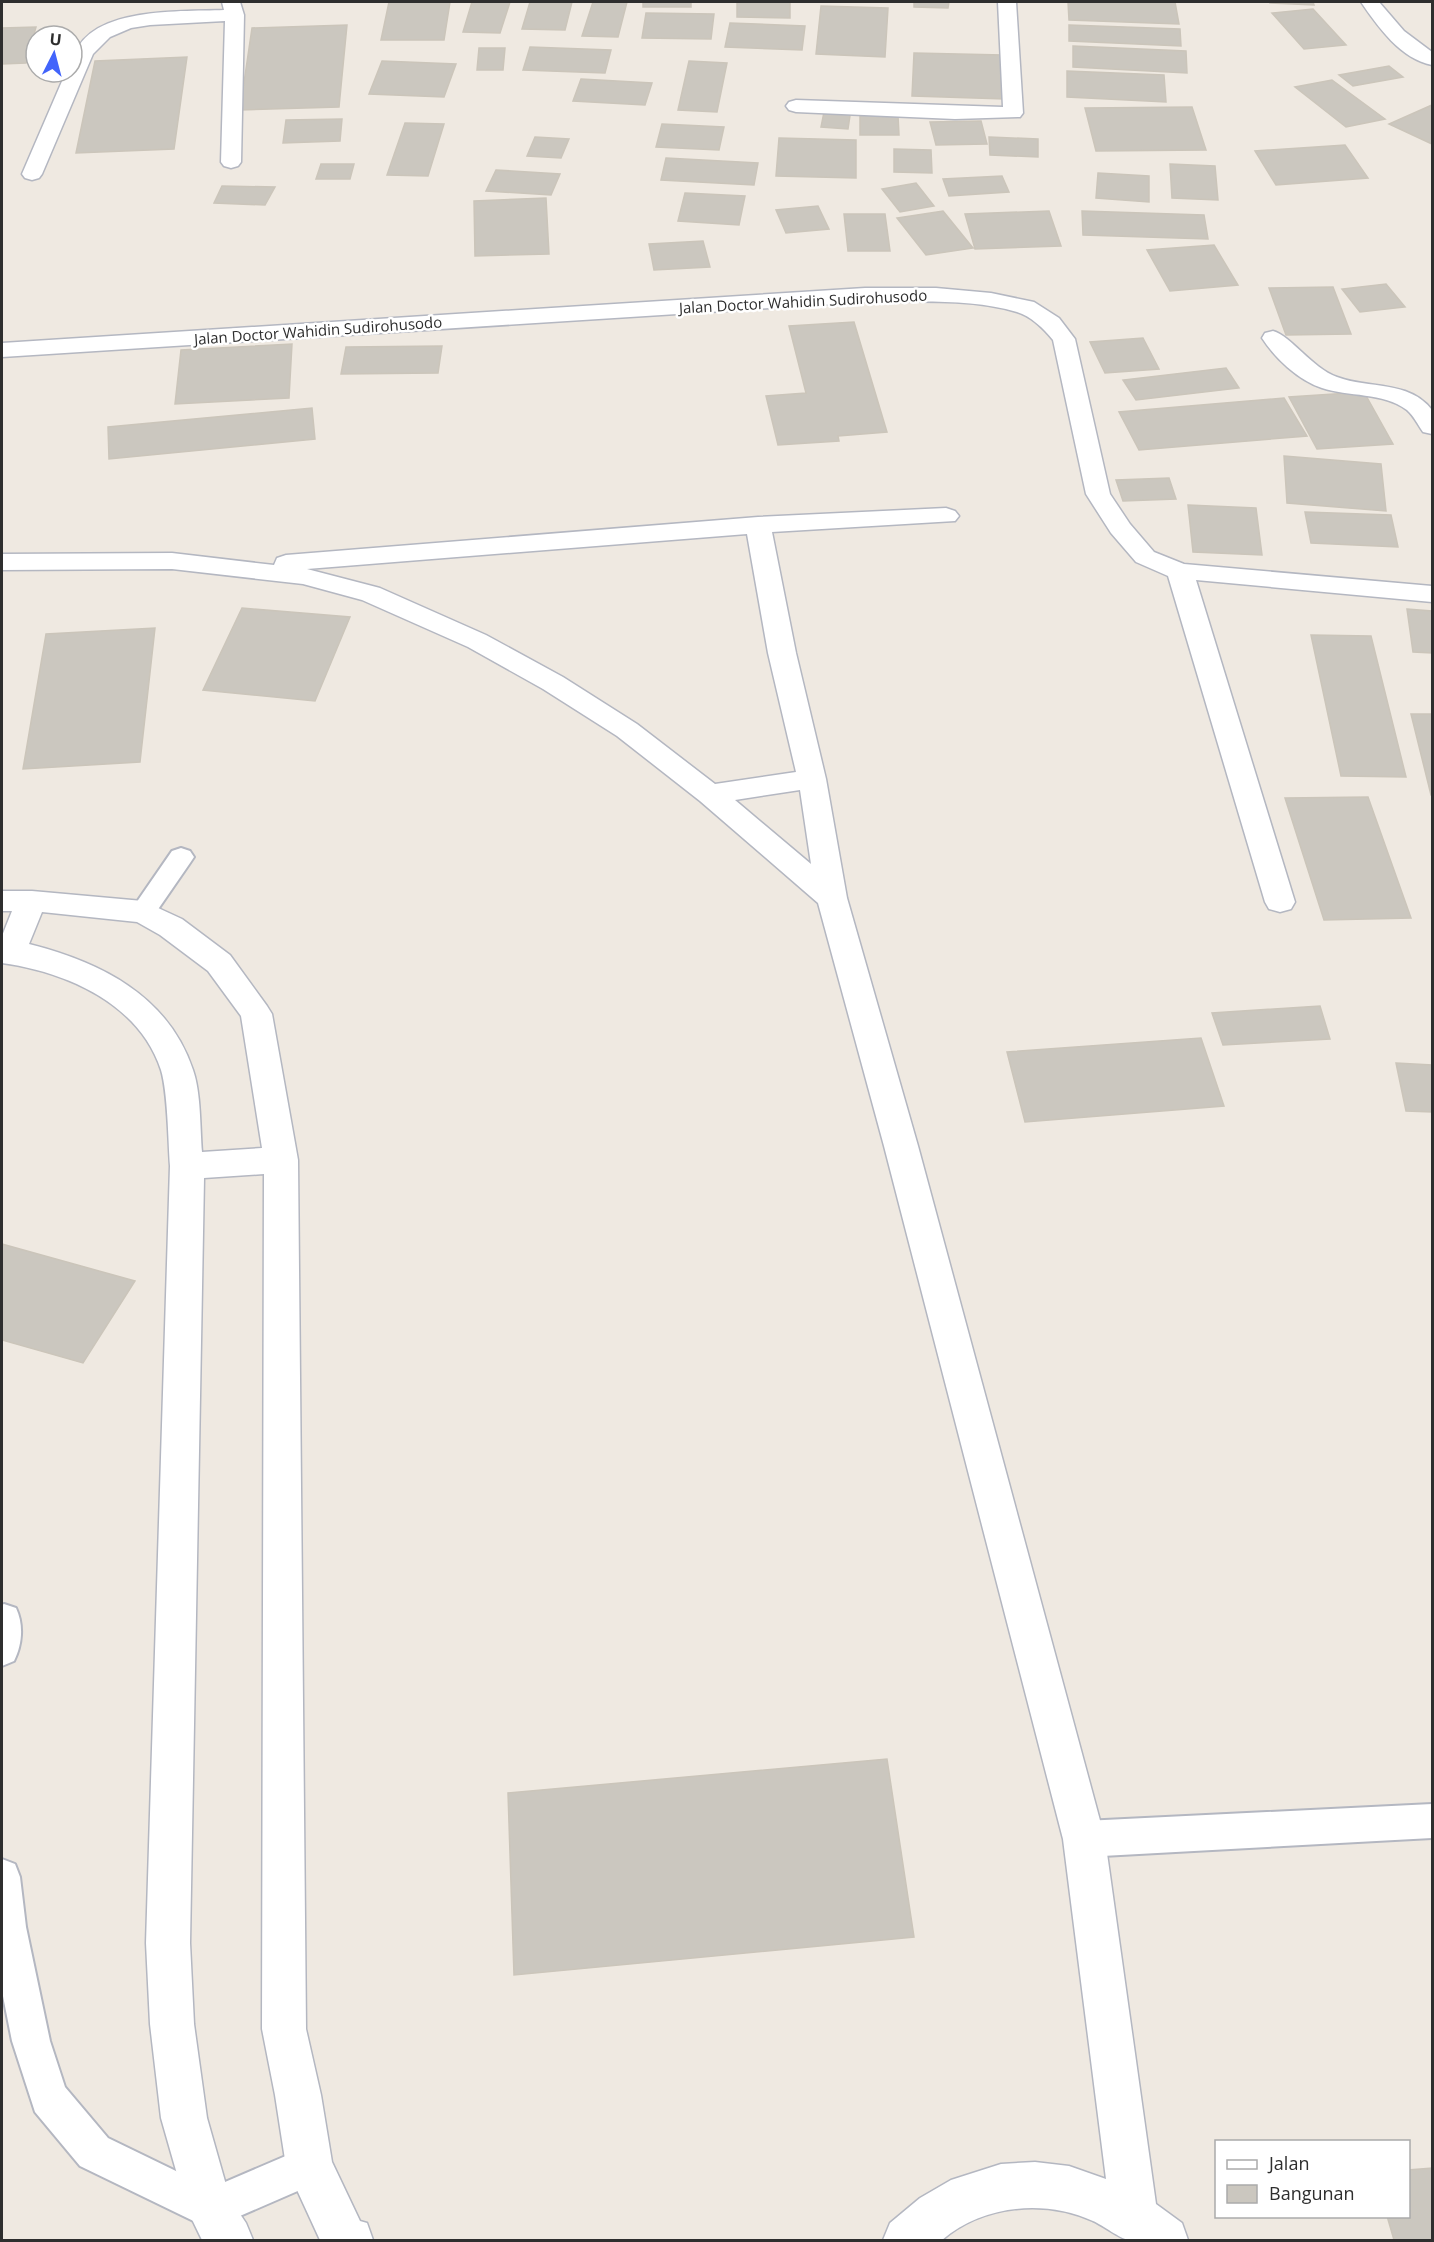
<svg xmlns="http://www.w3.org/2000/svg" width="1434" height="2242" font-family="'Open Sans',sans-serif">
	<style>
		.building { fill: #cbc7bf; stroke: #cbc5ba; stroke-width: 1.5 }
		.lines { fill: none; stroke-linecap: round; stroke-linejoin: round }
		.lane-casing { stroke: #b4b7c1; stroke-width: 4 }
		.street-casing { stroke: #b4b7c1; stroke-width: 3 }
		.lane { fill: #fff; fill-rule: evenodd }
		.street { fill: #fff; fill-rule: evenodd }
		.labels { text-anchor: middle; dominant-baseline: central; stroke-width: 5; stroke-linejoin: round; paint-order: stroke }
		.far-street-label { font-size: 15px; fill: #2e2e2e; stroke: #fff }
	</style>
	<rect width="100%" height="100%" fill="#efe9e1"/>
	<path class="building" d="M389 2H450L444 40H381Z
		M472 2H510L500 33 463 32Z
		M530 2H572L565 30 522 29Z
		M593 2H627L618 37 582 36Z
		M643 2H691V7H643Z
		M737 2H790V18L737 17Z
		M914 2H949L948 8 914 7Z
		M1068 2H1175L1179 24 1069 20Z
		M1270 2H1313L1314 5 1270 3Z
		M821 6 888 8 885 57 816 54Z
		M1313 9 1346 45 1304 49 1272 13Z
		M646 13 714 14 711 39 642 38Z
		M730 23 805 26 802 50 725 47Z
		M347 25 339 107 240 110 252 28Z
		M1069 25 1180 29 1181 46 1069 41Z
		M36 27 26 63 2 64V28Z
		M1073 46 1186 51 1187 73 1073 67Z
		M530 47 611 50 605 73 523 70Z
		M479 48H505L503 70H477Z
		M914 53 1003 55 1005 99 912 96Z
		M187 57 174 149 76 153 95 61Z
		M382 61 456 64 444 97 369 94Z
		M689 61 727 63 717 112 678 110Z
		M1389 66 1403 77 1353 86 1339 75Z
		M1067 71 1164 75 1166 102 1067 97Z
		M581 79 652 83 645 105 573 101Z
		M1332 80 1385 119 1346 127 1295 87Z
		M1432 105V144L1389 124Z
		M825 107 851 109 848 129 821 127Z
		M1192 107 1206 150 1096 151 1085 108Z
		M860 115 898 116 899 135H860Z
		M342 119 340 141 283 143 286 120Z
		M981 121 987 144 936 145 930 122Z
		M405 123 444 124 428 176 387 175Z
		M662 124 724 127 719 150 656 147Z
		M535 137 569 139 561 158 527 156Z
		M989 137 1038 139V157L990 155Z
		M779 138 856 140V178L776 176Z
		M1345 145 1368 178 1276 185 1255 151Z
		M894 149 931 150 932 173 894 172Z
		M666 158 758 163 754 185 661 180Z
		M321 164H354L350 179H316Z
		M1170 164 1215 166 1218 200 1172 198Z
		M496 170 560 174 551 195 486 191Z
		M1098 173 1149 176V202L1096 198Z
		M1002 176 1009 192 949 196 943 179Z
		M916 183 934 206 900 212 882 189Z
		M222 186 275 187 265 205 214 203Z
		M685 193 745 196 739 225 678 221Z
		M546 198 549 254 475 256 474 201Z
		M818 206 829 229 786 233 776 210Z
		M943 211 973 248 926 255 897 218Z
		M1049 211 1061 246 975 249 965 214Z
		M1082 211 1204 215 1208 239 1083 235Z
		M844 214H885L890 251H848Z
		M703 241 710 267 654 270 649 244Z
		M1214 245 1238 285 1170 291 1147 250Z
		M1386 284 1405 307 1360 312 1342 289Z
		M1333 287 1351 334 1286 335 1269 288Z
		M854 322 887 432 838 436 839 441 778 445 766 396 806 393 789 326Z
		M1143 338 1159 369 1105 373 1090 342Z
		M292 344 289 398 175 404 181 350Z
		M442 346 438 373 341 374 346 347Z
		M1226 368 1239 388 1136 400 1123 380Z
		M1364 392 1393 444 1317 449 1289 397Z
		M1284 398 1307 436 1139 450 1119 412Z
		M312 408 315 439 109 459 108 427Z
		M1284 456 1381 464 1386 511 1287 503Z
		M1169 478 1176 499 1123 501 1116 480Z
		M1188 505 1256 508 1262 555 1193 552Z
		M1305 512 1391 515 1398 547 1311 543Z
		M242 608 350 617 315 701 203 690Z
		M1407 609 1432 611V653L1413 652Z
		M155 628 140 762 23 769 46 634Z
		M1311 635 1371 636 1406 777 1341 776Z
		M1411 714H1432V795H1431Z
		M1368 797 1411 918 1324 920 1285 798Z
		M1320 1006 1330 1039 1223 1045 1212 1013Z
		M1201 1038 1224 1106 1025 1122 1007 1052Z
		M1396 1063 1432 1065V1112L1406 1111Z
		M2 1244 135 1281 83 1363 2 1340Z
		M887 1759 914 1937 514 1975 508 1793Z
		M1432 2168V2240H1394L1387 2216H1408V2170Z"/>
	<g class="lines">
		<g class="lane-casing">
			<path id="lane" d="M181 848 190 851 194 857 190 863 152 918 143 921 134 918 130 912 134 906 172 851Z
				M4 1604 16 1608C24 1625 22 1645 14 1661L2 1666V1605Z
				M1432 1804V1838L1084 1857 1071 1851 1066 1839 1071 1827 1084 1821Z
				M2 1859 15 1864 20 1877 26 1927 50 2041 65 2087 108 2138 211 2188 309 2146 323 2152 329 2166 323 2180 210 2229 80 2166 35 2112 12 2041 2 1991Z"/>
		</g>
		<g class="street-casing">
			<path id="street" d="M222 2H240L244 15 241 162 238 166 231 168 224 166 221 162 225 21 150 25 131 28 110 37 93 54 42 174 39 178 32 180 25 178 22 174 66 72H72C72 5 178 12 224 10Z
				M998 2H1016L1023 113 1020 117 955 119 796 112 789 110 786 106 789 102 796 100 1003 107Z
				M1361 2H1379L1404 31 1432 52V65C1401 59 1378 27 1361 2Z
				M865 288H936L991 293 1034 302 1059 318 1075 339 1110 494 1130 524 1154 552 1184 564 1432 586V602L1196 580 1295 902 1291 909 1280 912 1269 909 1265 902 1168 576 1136 562 1111 533 1086 494 1053 340C1044 329 1031 316 1017 312 971 298 913 302 865 302L2 357V343Z
				M1273 331C1291 336 1312 368 1337 377 1369 389 1409 380 1432 410V434L1423 432C1418 425 1414 416 1407 410 1383 392 1348 397 1322 388 1298 380 1275 358 1262 338L1265 333Z
				M946 508 955 511 959 516 955 521 772 532 796 653 826 779 847 898 918 1146 1105 1839 1156 2204 1182 2223 1188 2240C1169 2240 1148 2242 1129 2240 1120 2239 1103 2225 1093 2221 1044 2199 983 2205 942 2240H883L890 2223 920 2198 951 2180 1001 2164 1035 2162 1069 2166 1106 2179 1063 1839 884 1146 818 903 700 801 617 736 543 689 468 647 362 600 303 584 172 569 2 570V554L172 553 274 565 277 558 286 555 758 517ZM747 534 768 653 796 772 715 784 637 724 563 677 486 635 380 588 307 569ZM800 790 811 864 735 800Z
				M2 891H32L143 901 182 919 230 955 267 1006 272 1014 298 1160 306 2029 321 2095 332 2162 360 2221 367 2223 373 2240H320L286 2166 275 2095 262 2029 264 1174 204 1178 190 1943 194 2024 207 2118 230 2199 246 2223 253 2240H202L187 2209 161 2118 150 2024 146 1943 170 1166C168 1140 168 1093 161 1070 139 1003 66 972 2 963V936L12 911H2ZM42 912 137 922 160 935 208 971 241 1016 262 1148 202 1152C200 1127 201 1093 193 1070 168 995 100 962 29 944Z"/>
		</g>
		<use href="#lane" class="lane"/>
		<use href="#street" class="street"/>
	</g>
	<g class="labels">
		<g class="far-street-label">
			<text transform="translate(803 301) rotate(-3)">Jalan Doctor Wahidin Sudirohusodo</text>
			<text transform="translate(318 330) rotate(-4)">Jalan Doctor Wahidin Sudirohusodo</text>
		</g>
	</g>
	<rect width="1434" height="2242" fill="none" stroke="#2e2e2e" stroke-width="6"/>
	<rect x="1215" y="2140" width="195" height="78" fill="#ffffff" stroke="#ababab" stroke-width="1.5"/>
	<rect x="1227" y="2160" width="30" height="9" fill="#ffffff" stroke="#ababab" stroke-width="1.5"/>
	<text x="1269" y="2170" font-size="18" fill="#2e2e2e">Jalan</text>
	<rect x="1227" y="2185" width="30" height="18" fill="#cbc7bf" stroke="#ababab" stroke-width="1.5"/>
	<text x="1269" y="2200" font-size="18" fill="#2e2e2e">Bangunan</text>
	<g transform="translate(54 54) rotate(6)"><circle r="28" fill="#ffffff" stroke="#ababab" stroke-width="1.5"/>
	<path d="M0-4.5L10 22L0 15L-10 22Z" fill="#4264fb"/>
	<text y="-9" font-size="16" font-weight="bold" text-anchor="middle" fill="#2e2e2e">U</text>
	</g>
</svg>
